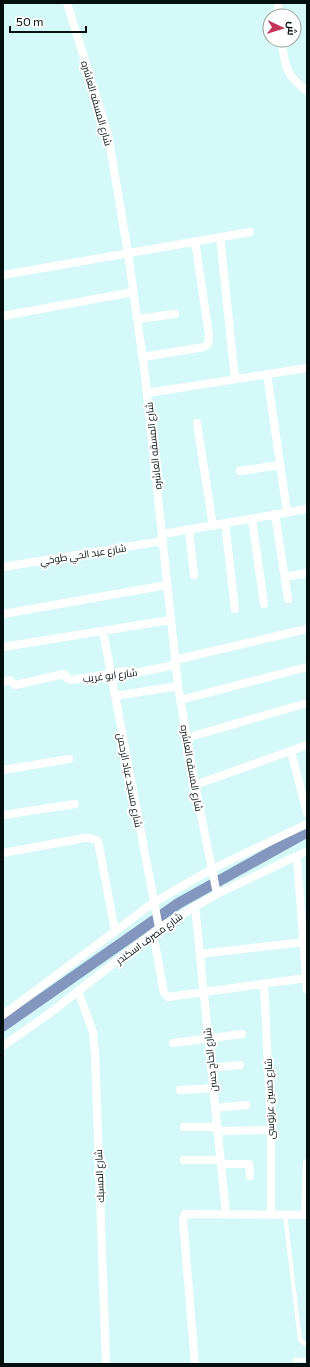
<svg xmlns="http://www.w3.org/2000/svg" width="310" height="1367" font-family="Commissioner,Cairo,sans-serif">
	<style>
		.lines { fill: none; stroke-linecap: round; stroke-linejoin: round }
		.canal { stroke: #8396bd; stroke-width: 11 }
		.service { stroke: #fff; stroke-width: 4 }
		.minor { stroke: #fff; stroke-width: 8 }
		.labels { text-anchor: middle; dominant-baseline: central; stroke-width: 4; stroke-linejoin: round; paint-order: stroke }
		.street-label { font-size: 10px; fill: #041010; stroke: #fff }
	</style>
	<rect width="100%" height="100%" fill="#d5f9f8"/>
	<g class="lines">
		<path class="canal" d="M3 1026 179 903 307 832"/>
		<path class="service" d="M285 1215 300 1340 307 1345
			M295 1360H307"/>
		<path class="minor" d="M67 3 108 134 128 253 145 375 178 686 195 785 217 894
			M278 3 279 16
			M282 40C284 65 286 76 307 91
			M220 237 235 379
			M3 275 250 232
			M3 316 133 292
			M137 319 175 314
			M143 357 204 347 208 344 209 335 195 241
			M267 374 287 512
			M147 393 307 368
			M197 423 213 526
			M240 471 280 465
			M275 514 288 599
			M252 519 264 604
			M225 523 235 609
			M189 530 194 575
			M163 534 307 509
			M3 567 163 541
			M285 577 307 573
			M3 614 167 585
			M103 631 159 928
			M3 647 170 620
			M175 660 307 629
			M3 682 10 680 15 685 64 674 68 679 71 680 127 671 129 674 175 665
			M115 696 178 686
			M180 700 307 667
			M186 738 307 703
			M291 751 307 813
			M3 770 69 759
			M195 785 307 745
			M3 815 75 804
			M3 853 84 838H90L98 841 115 931
			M297 857 307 990
			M195 906 226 1214
			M153 933 164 993 168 997 306 978
			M200 954 304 942
			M264 984 271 1130V1214
			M78 991 93 1032 95 1053 106 1364
			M3 1015 153 903 212 869 307 824
			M173 1043 242 1034
			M3 1046 50 1013 159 928 217 894 307 851
			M211 1068 240 1065
			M180 1090 213 1088
			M215 1108 246 1105
			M184 1127H217
			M217 1131 271 1130
			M184 1160H220
			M221 1164H249L250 1176
			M305 1215 307 1163
			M195 1364 183 1220 185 1214 307 1215"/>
	</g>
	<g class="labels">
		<g class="street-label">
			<text transform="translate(97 103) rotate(74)">شارع المسقه العاشره</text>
			<text transform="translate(153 446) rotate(-96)">شارع المسقه العاشره</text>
			<text transform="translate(83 554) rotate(-9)">شارع عبد الحي طوخي</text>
			<text transform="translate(110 675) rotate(-7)">شارع ابو غريب</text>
			<text transform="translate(192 768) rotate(80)">شارع المسقه العاشره</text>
			<text transform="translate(130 780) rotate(79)">شارع مسجد عباد الرحمن</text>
			<text transform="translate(149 938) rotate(-36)">شارع مصرف اسكندر</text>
			<text transform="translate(210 1060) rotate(-96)">شارع الحاج حسن</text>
			<text transform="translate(269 1099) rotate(-92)">شارع حسين عرنوسى</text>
			<text transform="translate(99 1176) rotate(-92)">شارع المسبك</text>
		</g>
	</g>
	<rect width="310" height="1367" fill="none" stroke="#041010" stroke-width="8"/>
	<g transform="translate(282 28) rotate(94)"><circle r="19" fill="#ffffff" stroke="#9b9f9f"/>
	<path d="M0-3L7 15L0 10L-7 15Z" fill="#c2335a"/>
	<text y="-6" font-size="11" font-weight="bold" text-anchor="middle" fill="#041010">ش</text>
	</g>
	<path d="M10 26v6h76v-6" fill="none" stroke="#041010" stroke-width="2"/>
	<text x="16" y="26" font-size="12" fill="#041010" stroke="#ffffff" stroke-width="3" paint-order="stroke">50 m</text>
</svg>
